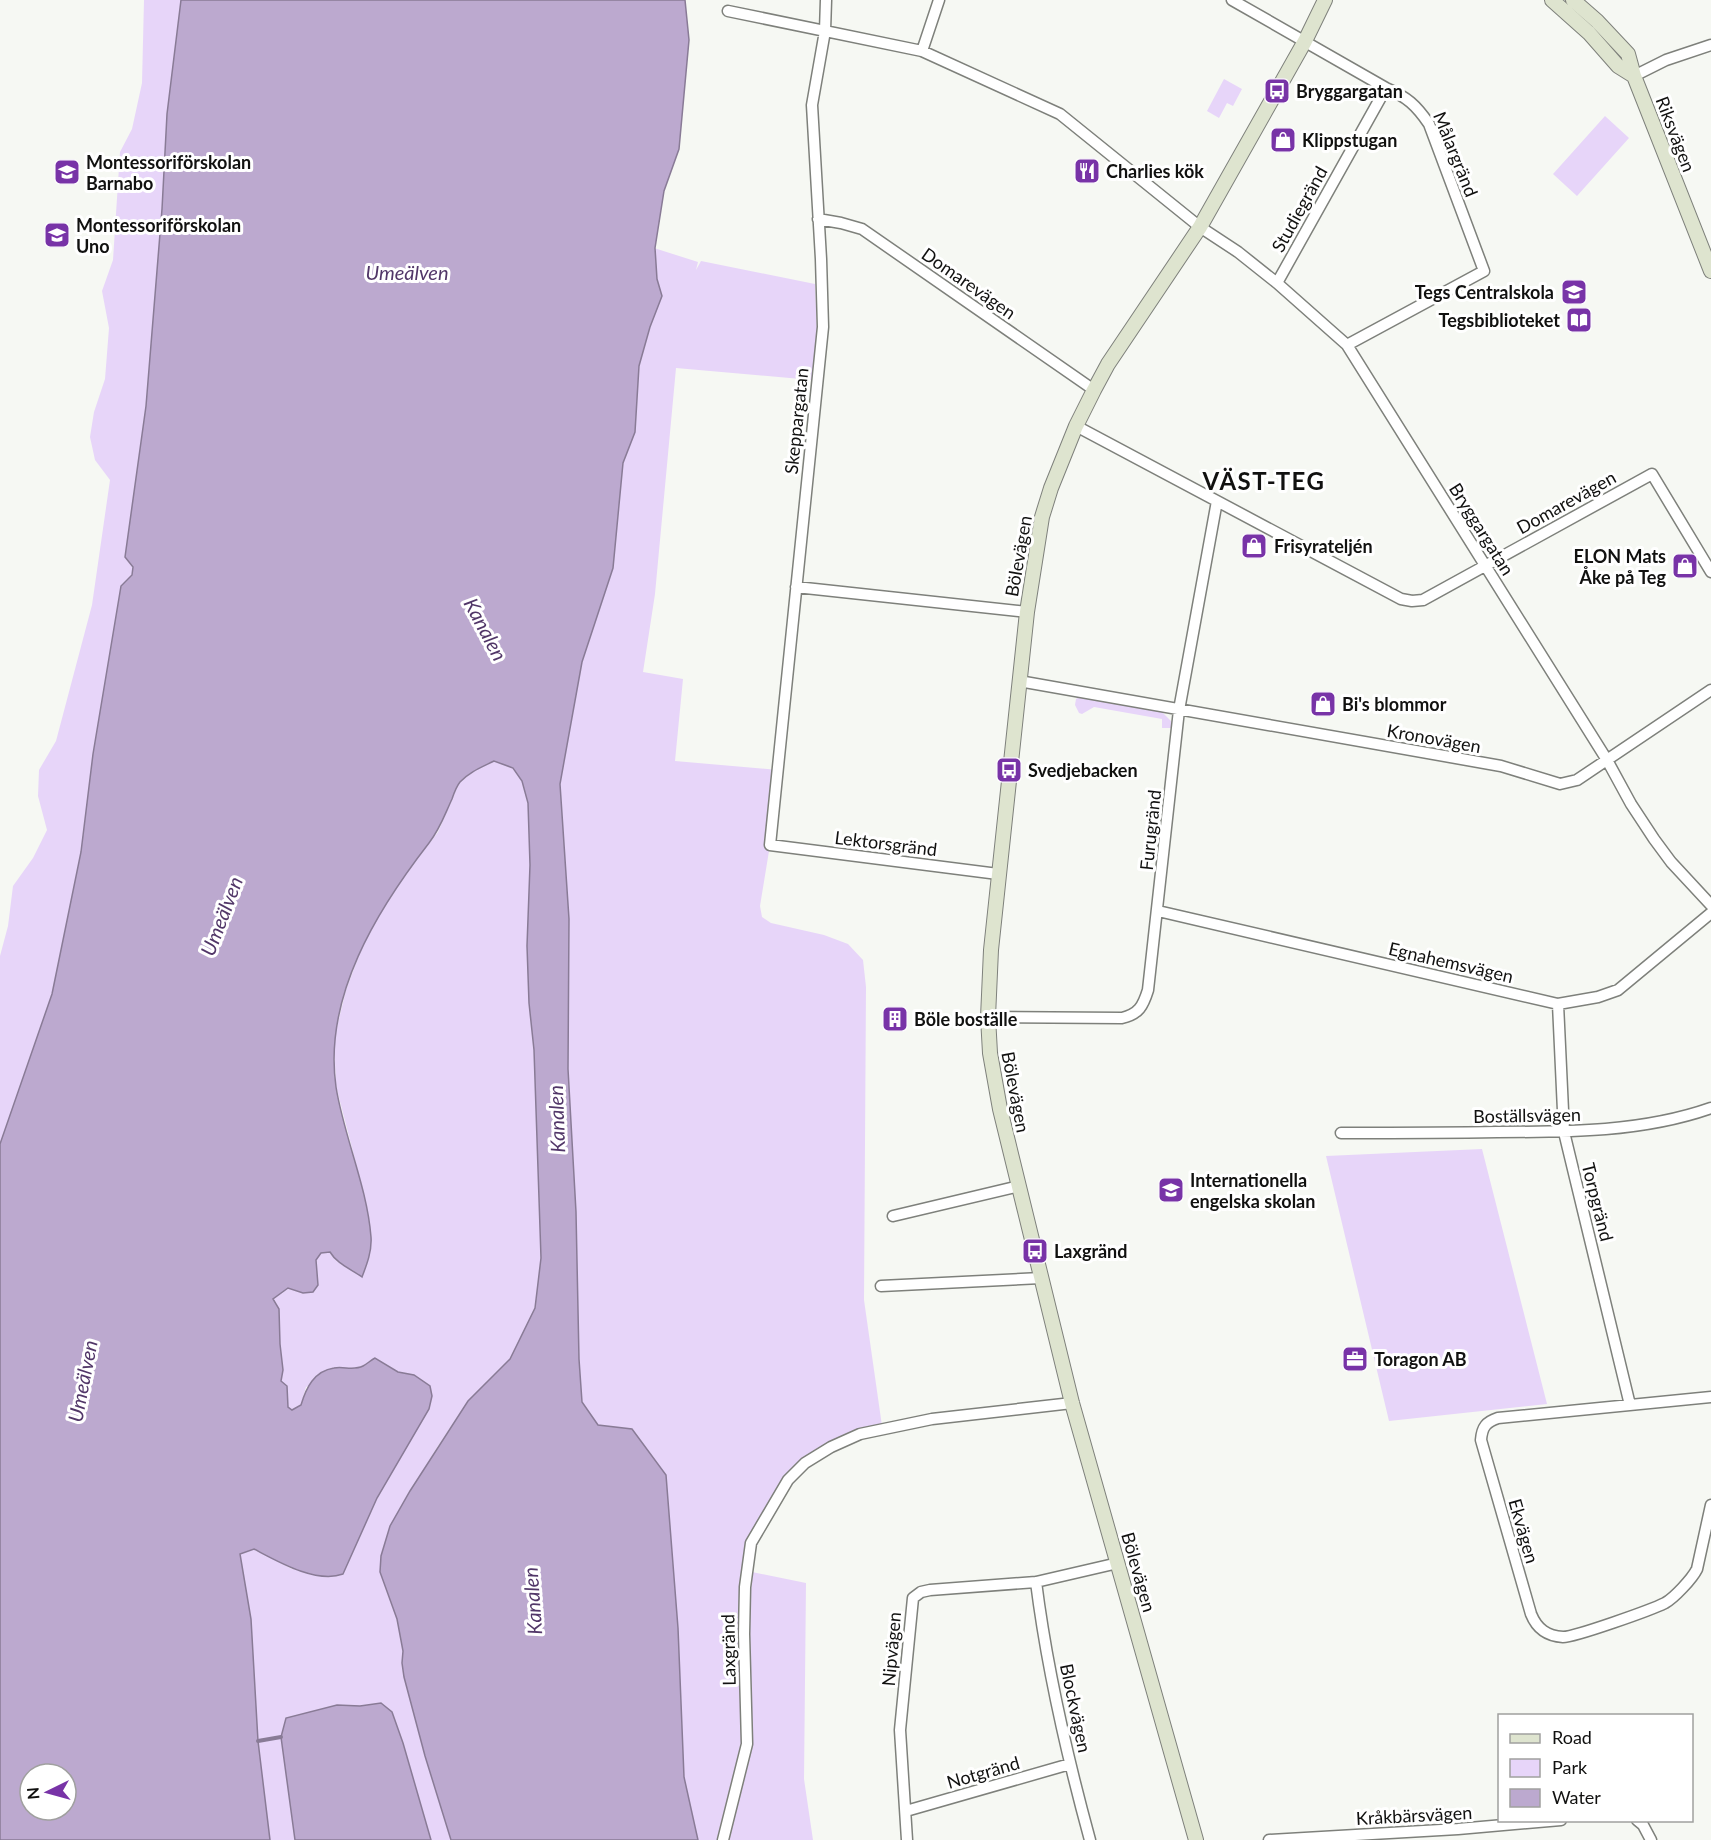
<svg xmlns="http://www.w3.org/2000/svg" width="1711" height="1840" font-family="Lato,sans-serif">
	<style>
		.green { fill: #e7d5f9 }
		.water { fill: #bca9cf; stroke: #897b96; stroke-width: 1.5; fill-rule: evenodd }
		.lines { fill: none; stroke-linecap: round; stroke-linejoin: round }
		.stream { stroke: #897b96; stroke-width: 4 }
		.street-casing { stroke: #7e807b; stroke-width: 13 }
		.secondary-casing { stroke: #7e807b; stroke-width: 16 }
		.street { stroke: #fff; stroke-width: 10 }
		.secondary { stroke: #dee4cf; stroke-width: 14 }
		.labels { text-anchor: middle; dominant-baseline: central; stroke-width: 6; stroke-linejoin: round; paint-order: stroke }
		.poi-label { font-size: 18px; font-weight: bold; fill: #111110; stroke: #fff; text-anchor: start }
		.street-label { font-size: 18px; fill: #111110; stroke: #fff }
		.water-label { font-size: 20px; font-style: italic; fill: #513668; stroke: #fff }
		.district-label { font-size: 24px; font-weight: bold; letter-spacing: 1.5px; fill: #111110; stroke: #fff }
	</style>
	<rect width="100%" height="100%" fill="#f6f8f3"/>
	<path class="green" d="M144 0H181L167 114 162 209 146 406 125 557 133 568 132 575 121 586 93 754 81 852 52 994 0 1144V956L8 926 13 886 33 858 47 830 38 796 39 770 56 741 92 605 110 480 95 460 90 437 94 412 105 379 109 328 102 291 113 260 120 152 132 129 142 83Z
		M1224 79 1242 89 1233 106 1227 103 1219 118 1207 111Z
		M1605 116 1629 138 1577 196 1553 174Z
		M654 248 698 262 696 270 701 261 815 284 817 331 812 380 676 368 655 594 643 672 683 679 675 761 778 770 770 845 760 906 762 917 771 923 824 935 848 944 863 960 866 987 864 1300 883 1433C851 1442 813 1457 792 1485 786 1492 782 1500 777 1508 761 1533 756 1542 752 1572L806 1583 804 1779 813 1840H698L684 1777 678 1628 666 1475 632 1429 598 1425 582 1402 579 1359 576 1212 568 1069 569 919 560 784 582 662 613 568 623 463 635 432 639 366 650 327 661 297 657 279Z
		M1079 697 1162 712 1171 721V728H1162V719L1094 707 1082 714 1079 713 1075 705 1076 699Z
		M494 761 513 768 522 781 528 803 530 865 529 1003 534 1050 541 1258 535 1309 510 1359 468 1401 438 1446 390 1526 385 1587 397 1619 403 1651 402 1663 404 1677 425 1756 451 1840H431L403 1743 381 1703 360 1706 337 1705 286 1718 281 1737 295 1840H270L258 1741 251 1619 240 1554 254 1549 292 1569 343 1574 377 1498 414 1375 398 1372 375 1358 363 1366 306 1387 301 1405 292 1411 288 1407 287 1386 280 1381 283 1370 280 1344 279 1309 273 1299 288 1288 303 1293 318 1285 316 1260 321 1253 330 1252C336 1264 351 1269 362 1276L361 1183 336 1086 334 1039 346 990 367 934 407 872 438 832 459 783 474 770Z
		M1482 1149 1547 1404 1389 1421 1326 1156Z"/>
	<path class="water" d="M181 0H685L689 40 679 149 664 191 655 248 657 279 662 296 650 327 639 366 635 432 623 463 613 568 582 662 560 784 569 919 568 1069 576 1212 579 1359 582 1402 598 1425 632 1429 666 1475 678 1628 684 1777 698 1840H451L425 1756 404 1677 402 1663 403 1651 397 1619 380 1572 381 1556 390 1526 410 1491 468 1401 510 1359 535 1308 541 1258 534 1050 529 1003 527 946 530 865 528 803 522 781 513 768 494 761C482 767 469 772 460 782 456 787 454 793 452 799 445 814 440 829 429 843 377 910 323 997 336 1087 344 1137 367 1186 371 1237 372 1251 367 1264 362 1277 351 1269 337 1264 330 1252L321 1253 316 1260 318 1285 313 1292 303 1293 288 1288 273 1299 279 1309 280 1344 283 1370 281 1381 287 1386 288 1407 292 1410 301 1405C306 1388 314 1371 334 1368 344 1366 353 1371 363 1366 367 1364 371 1360 375 1358L398 1372 414 1375 430 1386 432 1396 429 1409 377 1498 343 1574C316 1584 277 1561 254 1549L240 1554 251 1619 258 1741 270 1840H0V1144L52 994 81 852 93 754 121 586 132 575 133 567 125 557 146 406 162 209 167 114ZM30 1774H66V1810H30Z
		M381 1703 392 1712 403 1743 431 1840H295L281 1737 286 1718 337 1705 360 1706Z"/>
	<g class="lines">
		<path class="stream" d="M258 1741 281 1737"/>
		<g class="street-casing">
			<path id="street" d="M826 0 825 31 812 105 821 259 823 327 770 845 998 874
				M1232 0 1386 88C1407 97 1416 105 1429 124L1484 271 1347 345
				M728 11 922 51 1060 114 1200 227 1238 252 1277 283 1347 345 1607 760 1631 804 1654 839 1671 862 1711 905
				M922 51 939 0
				M1634 76 1666 60 1711 45
				M818 219 841 223 862 229 1094 390
				M1277 283 1386 88
				M1076 426 1401 599 1412 601 1423 600 1652 474 1711 572
				M796 587 1027 612
				M1019 681 1501 766 1560 784 1577 780 1711 690
				M1158 911 1558 1004 1598 997 1618 990 1711 913
				M1558 1004 1564 1132 1630 1405
				M988 1017 1122 1018C1139 1014 1143 1006 1148 990L1179 710 1217 501
				M1341 1133C1393 1133 1445 1133 1497 1132 1569 1132 1643 1132 1711 1108
				M893 1216 1019 1186
				M881 1286 1041 1278
				M1711 1397 1498 1418C1486 1422 1482 1427 1481 1440L1531 1614C1537 1629 1547 1636 1563 1637 1575 1637 1651 1610 1665 1603 1674 1598 1692 1579 1697 1569L1711 1505
				M1036 1582C1047 1669 1067 1756 1090 1840
				M906 1811 1070 1764
				M1637 1820 1643 1825 1651 1840
				M723 1840 747 1744 744 1634 745 1587 751 1543 788 1480 805 1463 831 1447 860 1434 932 1419 1072 1403
				M907 1840 900 1730 913 1598 921 1592 930 1590 1036 1582 1118 1563
				M1269 1840 1458 1829 1561 1820"/>
		</g>
		<g class="secondary-casing">
			<path id="secondary" d="M1552 0 1589 33 1618 66 1634 76
				M1573 0 1597 21 1628 54 1634 76 1711 271
				M1196 1840 1072 1403 1000 1109 990 1053 988 1017 991 950 1027 612 1042 517 1051 488 1076 426 1094 390 1108 364 1200 227 1305 41 1325 0"/>
		</g>
		<use href="#street" class="street"/>
		<use href="#secondary" class="secondary"/>
	</g>
	<defs>
		<g id="bus-square" transform="scale(1.35)"><rect x="-9" y="-9" width="18" height="18" rx="4" fill="#7833a7" stroke="#fff"/><path d="M-5-6H5V4H4V6H2V4H-2V6H-4V4H-5ZM-3.5-4V0h7V-4ZM-3.5 1.2v1.5H-2V1.2ZM2 1.2v1.5H3.5V1.2Z" fill="#fff"/></g>
		<g id="shop-square" transform="scale(1.35)"><rect x="-9" y="-9" width="18" height="18" rx="4" fill="#7833a7" stroke="#fff"/><path d="M-5-2.5h2.3a2.7 3.5 0 0 1 5.4 0H5L5.5 6h-11ZM-1.5-2.5h3a1.5 2.3 0 0 0-3 0Z" fill="#fff"/></g>
		<g id="restaurant-square" transform="scale(1.35)"><rect x="-9" y="-9" width="18" height="18" rx="4" fill="#7833a7" stroke="#fff"/><path d="M-5-6h1v4h1v-4h1v4h1v-4h1v5L-1.5 .5V6h-2V.5L-5-1ZM5-6V6H3V1.5H1.5Q1.5-4 5-6Z" fill="#fff"/></g>
		<g id="school-square" transform="scale(1.35)"><rect x="-9" y="-9" width="18" height="18" rx="4" fill="#7833a7" stroke="#fff"/><path d="M0-5L7-2L0 1L-7-2ZM-4 1L0 2.5L4 1V4Q0 6-4 4Z" fill="#fff"/></g>
		<g id="library-square" transform="scale(1.35)"><rect x="-9" y="-9" width="18" height="18" rx="4" fill="#7833a7" stroke="#fff"/><path d="M-6-4Q-3-5.5-.7-3.5V5Q-3 3-6 4ZM6-4Q3-5.5 .7-3.5V5Q3 3 6 4Z" fill="#fff"/></g>
		<g id="building-square" transform="scale(1.35)"><rect x="-9" y="-9" width="18" height="18" rx="4" fill="#7833a7" stroke="#fff"/><path d="M-4-6H4V6H1V3H-1V6H-4ZM-2.5-4.3h1.7v1.8h-1.7ZM.8-4.3h1.7v1.8H.8ZM-2.5-1h1.7V.8h-1.7ZM.8-1h1.7V.8H.8Z" fill="#fff"/></g>
		<g id="office-square" transform="scale(1.35)"><rect x="-9" y="-9" width="18" height="18" rx="4" fill="#7833a7" stroke="#fff"/><path d="M-6-3h4V-5.5h4V-3h4V5H-6ZM-1-4.5V-3h2v-1.5ZM-6 0V1H6V0Z" fill="#fff"/></g>
	</defs>
	<g fill-rule="evenodd">
		<use href="#bus-square" x="1277" y="91"/>
		<use href="#shop-square" x="1283" y="140"/>
		<use href="#restaurant-square" x="1087" y="171"/>
		<use href="#school-square" x="67" y="172"/>
		<use href="#school-square" x="57" y="235"/>
		<use href="#school-square" x="1574" y="292"/>
		<use href="#library-square" x="1579" y="320"/>
		<use href="#shop-square" x="1254" y="546"/>
		<use href="#shop-square" x="1685" y="566"/>
		<use href="#shop-square" x="1323" y="704"/>
		<use href="#bus-square" x="1009" y="770"/>
		<use href="#building-square" x="895" y="1019"/>
		<use href="#school-square" x="1171" y="1190"/>
		<use href="#bus-square" x="1035" y="1251"/>
		<use href="#office-square" x="1355" y="1359"/>
	</g>
	<g class="labels">
		<g class="poi-label">
			<text x="1296" y="91">Bryggargatan</text>
			<text x="1302" y="140">Klippstugan</text>
			<text x="86" y="162">Montessoriförskolan<tspan x="86" dy="21">Barnabo</tspan></text>
			<text x="1106" y="171">Charlies kök</text>
			<text x="76" y="225">Montessoriförskolan<tspan x="76" dy="21">Uno</tspan></text>
			<text x="1554" y="292" text-anchor="end">Tegs Centralskola</text>
			<text x="1560" y="320" text-anchor="end">Tegsbiblioteket</text>
			<text x="1274" y="546">Frisyrateljén</text>
			<text x="1666" y="556" text-anchor="end">ELON Mats<tspan x="1666" dy="21">Åke på Teg</tspan></text>
			<text x="1342" y="704">Bi's blommor</text>
			<text x="1028" y="770">Svedjebacken</text>
			<text x="914" y="1019">Böle boställe</text>
			<text x="1190" y="1180">Internationella<tspan x="1190" dy="21">engelska skolan</tspan></text>
			<text x="1054" y="1251">Laxgränd</text>
			<text x="1374" y="1359">Toragon AB</text>
		</g>
		<g class="street-label">
			<text transform="translate(1676 134) rotate(69)">Riksvägen</text>
			<text transform="translate(1456 154) rotate(68)">Målargränd</text>
			<text transform="translate(1299 209) rotate(-61)">Studiegränd</text>
			<text transform="translate(969 283) rotate(35)">Domarevägen</text>
			<text transform="translate(796 421) rotate(-84)">Skeppargatan</text>
			<text transform="translate(1566 502) rotate(-29)">Domarevägen</text>
			<text transform="translate(1482 529) rotate(58)">Bryggargatan</text>
			<text transform="translate(1018 556) rotate(-80)">Bölevägen</text>
			<text transform="translate(1434 738) rotate(10)">Kronovägen</text>
			<text transform="translate(1150 830) rotate(-84)">Furugränd</text>
			<text transform="translate(886 843) rotate(7)">Lektorsgränd</text>
			<text transform="translate(1451 962) rotate(13)">Egnahemsvägen</text>
			<text transform="translate(1016 1092) rotate(79)">Bölevägen</text>
			<text transform="translate(1527 1115) rotate(-1)">Boställsvägen</text>
			<text transform="translate(1598 1202) rotate(76)">Torpgränd</text>
			<text transform="translate(1524 1531) rotate(74)">Ekvägen</text>
			<text transform="translate(1139 1572) rotate(74)">Bölevägen</text>
			<text transform="translate(891 1649) rotate(-85)">Nipvägen</text>
			<text transform="translate(728 1650) rotate(-91)">Laxgränd</text>
			<text transform="translate(1076 1708) rotate(78)">Blockvägen</text>
			<text transform="translate(983 1772) rotate(-16)">Notgränd</text>
			<text transform="translate(1414 1815) rotate(-3)">Kråkbärsvägen</text>
		</g>
		<g class="water-label">
			<text x="407" y="272">Umeälven</text>
			<text transform="translate(486 629) rotate(62)">Kanalen</text>
			<text transform="translate(221 916) rotate(-69)">Umeälven</text>
			<text transform="translate(556 1119) rotate(-92)">Kanalen</text>
			<text transform="translate(82 1381) rotate(-79)">Umeälven</text>
			<text transform="translate(532 1601) rotate(-94)">Kanalen</text>
		</g>
		<g class="district-label">
			<text x="1264" y="480">VÄST-TEG</text>
		</g>
	</g>
	<rect x="1498" y="1714" width="195" height="108" fill="#ffffff" stroke="#a0a09f" stroke-width="1.5"/>
	<rect x="1510" y="1734" width="30" height="9" fill="#dee4cf" stroke="#a0a09f" stroke-width="1.5"/>
	<text x="1552" y="1744" font-size="18" fill="#111110">Road</text>
	<rect x="1510" y="1759" width="30" height="18" fill="#e7d5f9" stroke="#a0a09f" stroke-width="1.5"/>
	<text x="1552" y="1774" font-size="18" fill="#111110">Park</text>
	<rect x="1510" y="1789" width="30" height="18" fill="#bca9cf" stroke="#a0a09f" stroke-width="1.5"/>
	<text x="1552" y="1804" font-size="18" fill="#111110">Water</text>
	<g transform="translate(48 1792) rotate(265)"><circle r="28" fill="#ffffff" stroke="#a0a09f" stroke-width="1.5"/>
	<path d="M0-4.5L10 22L0 15L-10 22Z" fill="#7833a7"/>
	<text y="-9" font-size="16" font-weight="bold" text-anchor="middle" fill="#111110">N</text>
	</g>
</svg>
